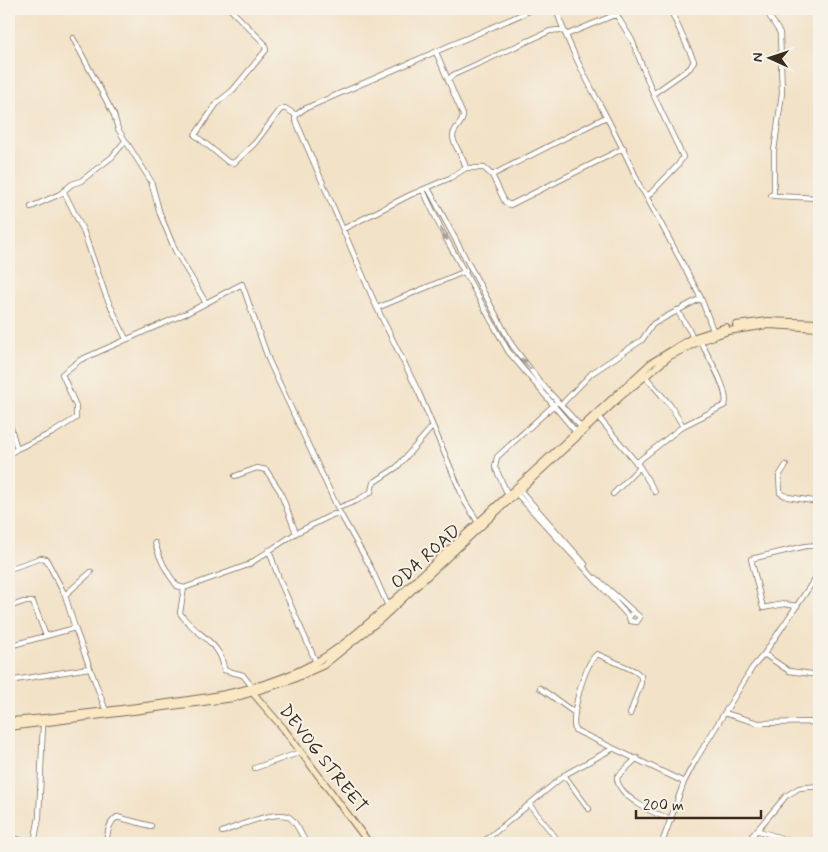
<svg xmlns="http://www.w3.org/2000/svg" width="828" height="852" font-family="Mynerve,sans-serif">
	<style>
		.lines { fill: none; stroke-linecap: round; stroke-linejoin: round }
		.street-casing { stroke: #7b6a59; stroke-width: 6 }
		.secondary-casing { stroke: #7b6a59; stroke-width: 8 }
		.street { stroke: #fff; stroke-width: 4.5 }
		.secondary { stroke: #fae7c3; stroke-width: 6 }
		.oneway { fill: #a79f9a }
		.labels { text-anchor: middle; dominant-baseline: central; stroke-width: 4; stroke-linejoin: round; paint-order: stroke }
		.street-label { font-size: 18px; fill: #3b2a1e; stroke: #f7f3e8 }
	</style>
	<rect width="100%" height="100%" fill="#f7f3e8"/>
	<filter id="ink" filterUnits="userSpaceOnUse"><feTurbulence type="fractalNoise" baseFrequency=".02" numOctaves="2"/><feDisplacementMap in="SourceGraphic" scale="10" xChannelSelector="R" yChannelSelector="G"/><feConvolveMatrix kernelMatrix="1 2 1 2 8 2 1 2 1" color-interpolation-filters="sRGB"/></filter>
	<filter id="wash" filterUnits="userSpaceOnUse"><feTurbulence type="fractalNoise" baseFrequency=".0096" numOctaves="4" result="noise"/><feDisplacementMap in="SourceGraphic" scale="20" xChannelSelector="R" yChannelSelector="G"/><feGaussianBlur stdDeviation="1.12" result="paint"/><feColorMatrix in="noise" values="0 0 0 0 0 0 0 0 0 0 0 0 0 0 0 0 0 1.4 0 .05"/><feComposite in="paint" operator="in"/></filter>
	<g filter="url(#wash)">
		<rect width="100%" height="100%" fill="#f2e2c7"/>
	</g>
	<g filter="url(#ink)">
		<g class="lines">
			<g class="street-casing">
				<path id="street" d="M230 9 264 43 266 50 233 90 218 102 195 135 228 162 234 163 255 143 280 110 285 108 296 115
					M556 9C577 72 616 126 640 187L645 194 649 195 678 165 683 157 654 96 632 40 616 14
					M765 9 780 33 782 93 774 151V195H771L774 196 819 198
					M566 35 629 9
					M73 38 114 115 118 129 151 181 160 214 175 250 206 303
					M436 52 463 115C463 125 453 127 453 137 454 147 464 157 466 168
					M448 80 453 75 550 31 558 30 565 32
					M653 94 690 68 694 61 670 9
					M492 175 606 117
					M428 188 512 345 540 382 581 427
					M423 190 444 235 508 351 576 432
					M64 192 83 230 106 296 126 339
					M645 194 701 298 713 330
					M31 207 60 194 72 184 81 181 112 157 125 141
					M343 229 410 195 450 178 466 168H484L492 175 505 202 510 205 624 148
					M377 308 466 271
					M677 310 691 333 692 338
					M645 376 670 405 683 426
					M561 405 592 373 642 340 653 324 701 298
					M599 418 640 467 655 492
					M9 421 17 449 9 454
					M17 449 52 433 76 418V406L62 374 80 360 189 312 242 284 269 361 341 515 371 568 388 606
					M636 463 683 426 725 405C730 391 707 354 700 341
					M786 465 779 476 780 493 788 497 819 502
					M235 476 257 468 266 470 280 491 296 533
					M520 490 585 564
					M516 493 629 617 630 621 637 622 640 617 634 612 629 617
					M613 494 640 467
					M508 495 495 467 497 457 555 404
					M338 508 356 501 371 492 373 483 397 467 432 427
					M478 522 465 502 419 393 377 308 295 119 296 115 304 109 534 9
					M155 543C159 558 167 573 177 586L184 588 248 565 296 533 334 514 341 515
					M269 550 279 579 316 662
					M9 569 41 558 46 559 65 595 75 628
					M596 578 634 612
					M184 588 180 613 183 617C199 637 222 643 224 670L243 675 253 688
					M65 595 91 572
					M797 606 784 604 763 608 751 559 806 546 819 545
					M9 607 23 602H33L46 636
					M9 646 75 628 106 711
					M764 654 789 671 819 675
					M9 681 89 668
					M540 688 575 713
					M724 713 758 723 819 722
					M630 714 641 683V676L635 671 597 654C584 665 571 714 575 730L684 782
					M637 758 617 777C617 797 656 815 672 819
					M255 768 301 752
					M564 775 589 809
					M529 804 560 843
					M759 831 791 841H819
					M222 832C236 827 276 809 289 817 297 822 302 836 306 843
					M9 837 30 843
					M34 843 39 817 43 724
					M106 843C108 833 108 823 117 817L151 826
					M482 843 566 774 612 749
					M662 843 684 782 695 761 752 668 764 654 819 573
					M746 843 786 796 799 788 819 786"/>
			</g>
			<g class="secondary-casing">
				<path id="secondary" d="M736 325 768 321 819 323
					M253 693 283 728 369 843
					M9 721C54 718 99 712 145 706 204 698 263 692 316 662 343 647 365 625 388 606L651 363 692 338 726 327
					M9 727 234 698 289 681 324 665 380 620 620 397 670 356 700 341 728 331 769 325 819 328"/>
			</g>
			<use href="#street" class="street"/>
			<use href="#secondary" class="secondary"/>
		</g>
		<defs><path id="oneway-solid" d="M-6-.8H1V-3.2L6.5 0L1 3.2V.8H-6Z" transform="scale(1.25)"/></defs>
		<g class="oneway">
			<use href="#oneway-solid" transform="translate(444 234) rotate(62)"/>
			<use href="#oneway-solid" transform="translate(526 364) rotate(-128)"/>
		</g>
	</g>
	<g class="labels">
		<g class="street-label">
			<text transform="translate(426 557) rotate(-42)">ODA ROAD</text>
			<text transform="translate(323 759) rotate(52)">DEVOG STREET</text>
		</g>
	</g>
	<rect width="828" height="852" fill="none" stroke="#f7f3e8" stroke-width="30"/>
	<g transform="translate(770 58) rotate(273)" stroke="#f7f3e8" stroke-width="4" paint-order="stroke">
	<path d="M0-4L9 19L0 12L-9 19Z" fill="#3b2a1e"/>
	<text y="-8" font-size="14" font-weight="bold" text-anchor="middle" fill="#3b2a1e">N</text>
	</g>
	<path d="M636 810v8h125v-8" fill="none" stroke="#3b2a1e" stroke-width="2.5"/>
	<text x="643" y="810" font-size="15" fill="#3b2a1e" stroke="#f7f3e8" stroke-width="4" paint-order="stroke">200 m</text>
</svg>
